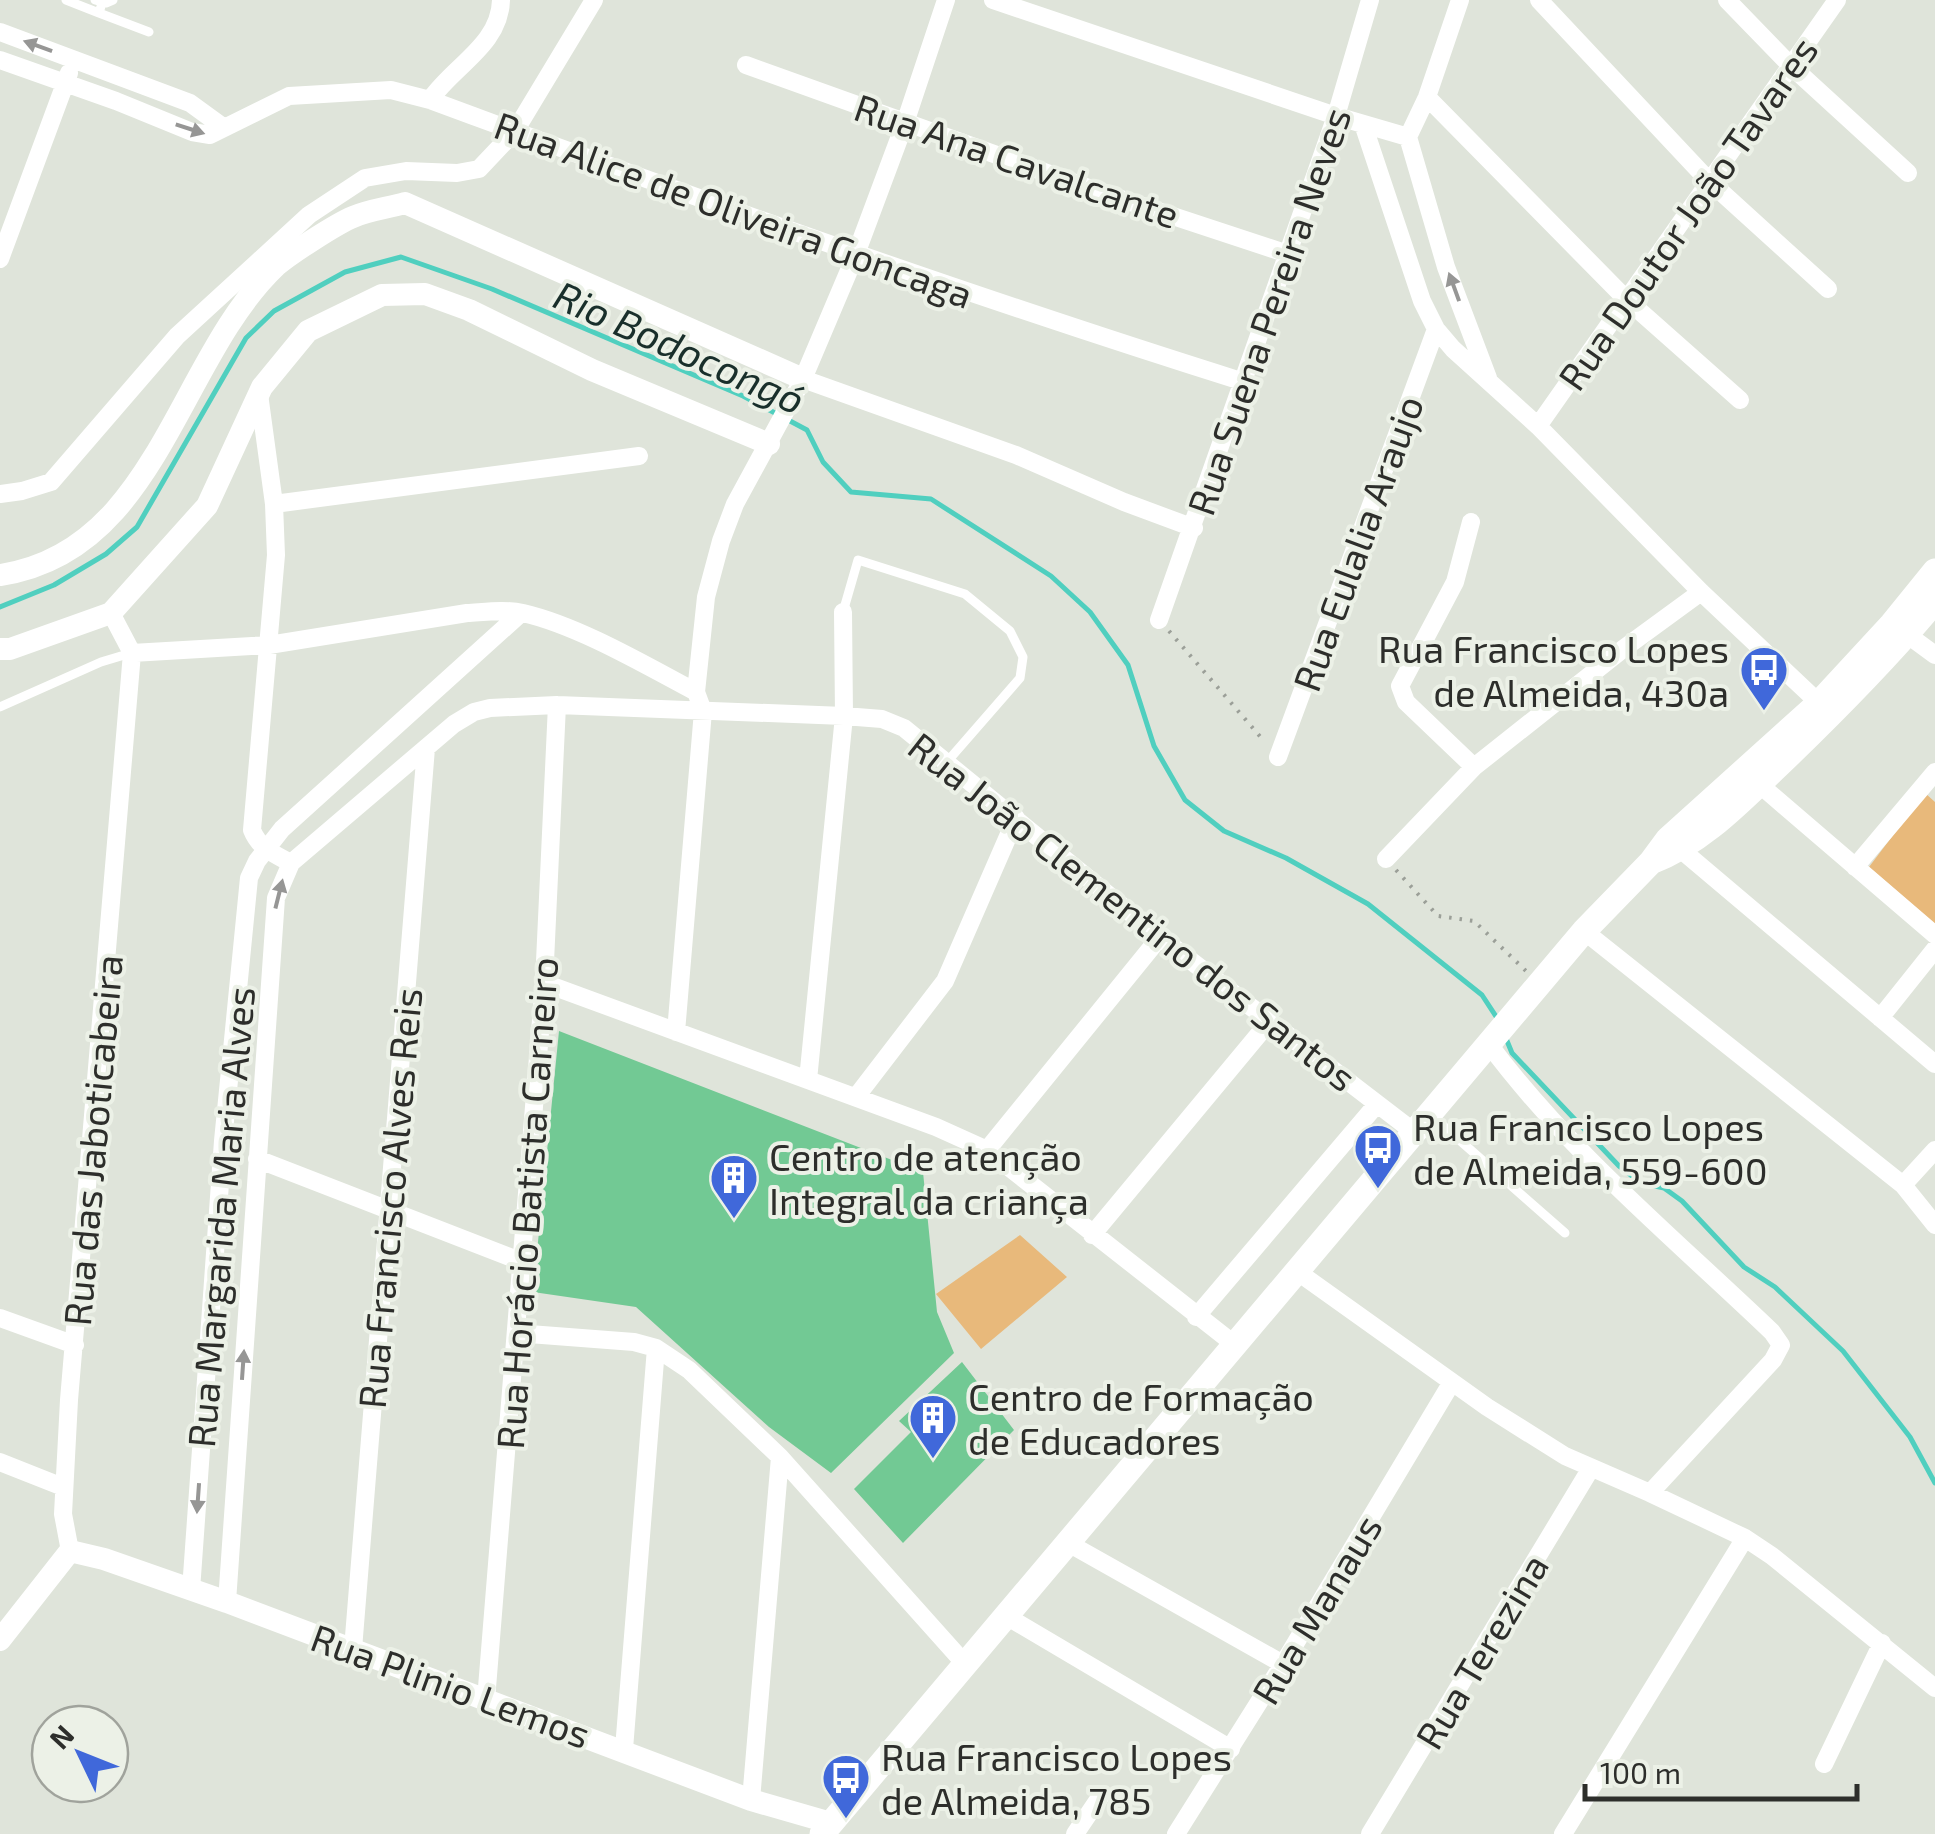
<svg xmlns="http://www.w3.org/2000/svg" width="1935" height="1834" font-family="'Exo 2',sans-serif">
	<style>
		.green { fill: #e8b97b }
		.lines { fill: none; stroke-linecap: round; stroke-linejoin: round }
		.stream { stroke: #50cfbf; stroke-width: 5 }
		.building { fill: #72c994 }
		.path { stroke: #9b9f98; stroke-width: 4; stroke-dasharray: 2.5 8; stroke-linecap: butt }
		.service { stroke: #fff; stroke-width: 9 }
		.minor { stroke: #fff; stroke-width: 18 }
		.tertiary { stroke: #fff; stroke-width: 22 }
		.secondary { stroke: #fff; stroke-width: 25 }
		.oneway { fill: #969695 }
		.labels { text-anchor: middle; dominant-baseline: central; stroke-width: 8; stroke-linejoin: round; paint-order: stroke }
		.street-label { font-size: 38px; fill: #2d2e2b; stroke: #ecf1e7 }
		.poi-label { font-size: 38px; fill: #2d2e2b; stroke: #ecf1e7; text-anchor: start }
		.water-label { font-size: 40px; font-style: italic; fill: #192f2b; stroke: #ecf1e7 }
	</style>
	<rect width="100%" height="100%" fill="#dfe4da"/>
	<path class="green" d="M1925 793 1935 802V924L1869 867Z
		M1020 1235 1067 1277 981 1349 936 1294Z"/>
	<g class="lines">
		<path class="stream" d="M0 607 54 585 106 554 137 527 246 338 274 311 345 272 401 257 492 289 743 396 807 430 823 462 851 492 931 499 1051 576 1090 612 1128 665 1154 746 1185 800 1224 831 1286 858 1368 904 1482 995 1499 1021
			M1505 1036 1512 1053 1619 1166 1641 1183 1664 1188 1682 1201 1744 1267 1775 1287 1843 1351 1910 1437 1935 1483"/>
	</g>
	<path class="building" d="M559 1031 923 1172 937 1312 954 1353 831 1473 769 1427 636 1307 533 1292Z
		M962 1362 1014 1430 903 1543 854 1489 911 1432 899 1421Z"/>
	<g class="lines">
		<path class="path" d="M1169 631 1264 741
			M1396 870 1438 916 1474 921 1526 971"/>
		<path class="service" d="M66 0 99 13 102 3
			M95 0 106 3 113 0
			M99 13 149 32
			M843 612 858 560 965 594 1010 631 1023 657 1020 678 946 763
			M0 707 101 662 131 653
			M1431 1115 1565 1233"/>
		<path class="minor" d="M993 0 1336 116 1408 137
			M1539 0 1708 180 1828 289
			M1727 0 1790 65 1908 173
			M0 32 190 103 223 127
			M0 60 116 101 192 132 210 135 289 96 391 90 430 100C700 200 970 296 1244 382
			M746 65 1097 191 1288 254
			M1427 97 1626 299 1740 400
			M430 100C453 66 500 45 501 0
			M1363 124 1422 301 1436 329 1453 349 1538 426 1701 592 1819 703
			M1408 137 1446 267 1488 378
			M1408 137 1427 97 1460 0
			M0 259 69 73
			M803 379 1016 455 1124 502 1194 528
			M259 394 274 504
			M1538 426 1837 0
			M0 494 22 491 51 482 177 336 309 215 365 178 406 171 457 173 479 169 515 131 594 0
			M1471 522 1455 582 1400 686 1406 702 1474 767
			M111 613 132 653
			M1159 620 1336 116 1370 0
			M1901 630 1935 655
			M1278 757 1436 329
			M1759 784 1935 935
			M1672 842 1935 1064
			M1386 859 1474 767 1623 649 1701 592
			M291 863C274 854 259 848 252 830L276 555 274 504 639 456
			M1855 867 1935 772
			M1584 931 1903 1185 1935 1225
			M544 983 936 1127 987 1150 1234 1344
			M1880 1018 1935 949
			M676 1032 703 711 696 692 706 597 721 541 735 504 803 379 856 254 906 120 946 0
			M1488 1043C1568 1151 1675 1239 1772 1332L1781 1345 1773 1360 1650 1493
			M808 1080 844 716 843 612
			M856 1097 945 981 1016 818
			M987 1150 1160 937
			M257 1159 520 1261
			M1903 1185 1935 1150
			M1092 1235 1269 1022
			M1295 1270 1487 1407 1565 1456 1650 1493 1745 1538 1772 1556 1935 1688
			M1196 1317 1377 1104
			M0 1318 75 1345
			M516 1333 634 1342 656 1348 689 1370 780 1457 966 1665
			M0 1462 63 1487
			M1068 1543 1283 1664
			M70 1551 63 1514 69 1400 132 653 269 645 467 613C485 612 505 609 523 613 579 626 645 665 696 692
			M191 1590 223 1141 249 878 257 861 282 829 521 613
			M227 1602 276 898 291 863 454 724 474 712 490 708 557 705 844 716 882 719 904 728 1160 937 1414 1132
			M1006 1616 1231 1749
			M353 1649 426 748
			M486 1700 544 983 557 705
			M624 1749 656 1348
			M1824 1764 1882 1643
			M751 1800 780 1457
			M1075 1834 1100 1797
			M1176 1834 1283 1664 1452 1382
			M1370 1834 1591 1468
			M1563 1834 1745 1538"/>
		<path class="tertiary" d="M0 575C157 552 177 360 276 266 290 254 336 224 353 217 369 210 388 208 405 203L803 379
			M0 649H10L111 613 207 506 262 387 308 331 382 295 425 294 469 310 592 370 769 444
			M0 1640 70 1551 104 1559 227 1602 751 1800 831 1823"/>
		<path class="secondary" d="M1651 862C1702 843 1741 801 1780 764 1834 712 1887 659 1935 601
			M822 1834 1584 931 1651 862 1668 839 1819 703 1892 624 1935 571"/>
	</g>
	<defs><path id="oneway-solid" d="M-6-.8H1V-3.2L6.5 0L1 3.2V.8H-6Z" transform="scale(2.5)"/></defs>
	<g class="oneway">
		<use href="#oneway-solid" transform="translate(38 46) rotate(-160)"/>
		<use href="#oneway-solid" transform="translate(190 129) rotate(18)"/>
		<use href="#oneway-solid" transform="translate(1454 287) rotate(-110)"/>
		<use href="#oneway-solid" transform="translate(279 894) rotate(-76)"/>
		<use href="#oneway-solid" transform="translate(243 1365) rotate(-86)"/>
		<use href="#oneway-solid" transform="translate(198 1498) rotate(94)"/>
	</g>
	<defs>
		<g id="bus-pin" transform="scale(2.5)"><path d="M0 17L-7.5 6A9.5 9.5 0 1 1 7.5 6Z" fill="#4068da" stroke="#ecf1e7"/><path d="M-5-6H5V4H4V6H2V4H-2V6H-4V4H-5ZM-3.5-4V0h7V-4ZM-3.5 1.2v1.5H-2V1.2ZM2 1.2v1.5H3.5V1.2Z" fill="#fff"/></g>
		<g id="building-pin" transform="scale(2.5)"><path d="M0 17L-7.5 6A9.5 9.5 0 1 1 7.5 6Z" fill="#4068da" stroke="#ecf1e7"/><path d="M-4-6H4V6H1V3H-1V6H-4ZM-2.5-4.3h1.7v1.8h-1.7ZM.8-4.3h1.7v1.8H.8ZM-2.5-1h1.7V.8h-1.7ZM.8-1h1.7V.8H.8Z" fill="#fff"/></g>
	</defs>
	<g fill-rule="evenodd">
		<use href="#bus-pin" x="1764" y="670"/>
		<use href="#bus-pin" x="1378" y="1148"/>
		<use href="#building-pin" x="734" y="1178"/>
		<use href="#building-pin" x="933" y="1418"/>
		<use href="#bus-pin" x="846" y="1778"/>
	</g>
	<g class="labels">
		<g class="street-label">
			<text transform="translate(1017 160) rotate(19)">Rua Ana Cavalcante</text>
			<text transform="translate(734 209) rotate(20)">Rua Alice de Oliveira Goncaga</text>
			<text transform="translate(1687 213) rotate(-55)">Rua Doutor João Tavares</text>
			<text transform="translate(1268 311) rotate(-71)">Rua Suena Pereira Neves</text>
			<text transform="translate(1357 543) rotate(-70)">Rua Eulalia Araujo</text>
			<text transform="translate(1133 911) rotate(38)">Rua João Clementino dos Santos</text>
			<text transform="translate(92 1140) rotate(-85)">Rua das Jaboticabeira</text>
			<text transform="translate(389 1198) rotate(-85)">Rua Francisco Alves Reis</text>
			<text transform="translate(526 1203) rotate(-86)">Rua Horácio Batista Carneiro</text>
			<text transform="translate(220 1217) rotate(-85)">Rua Margarida Maria Alves</text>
			<text transform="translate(1316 1609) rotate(-59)">Rua Manaus</text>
			<text transform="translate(1481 1651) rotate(-59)">Rua Terezina</text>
			<text transform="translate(451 1685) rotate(20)">Rua Plinio Lemos</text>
		</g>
		<g class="poi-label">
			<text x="1729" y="648" text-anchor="end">Rua Francisco Lopes<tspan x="1729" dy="44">de Almeida, 430a</tspan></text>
			<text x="1413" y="1126">Rua Francisco Lopes<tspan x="1413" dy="44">de Almeida, 559-600</tspan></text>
			<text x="769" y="1156">Centro de atenção<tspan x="769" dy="44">Integral da criança</tspan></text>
			<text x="968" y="1396">Centro de Formação<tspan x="968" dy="44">de Educadores</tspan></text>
			<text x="881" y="1756">Rua Francisco Lopes<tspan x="881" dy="44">de Almeida, 785</tspan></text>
		</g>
		<g class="water-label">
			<text transform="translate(680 346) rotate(24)">Rio Bodocongó</text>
		</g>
	</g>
	<g transform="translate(80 1754) rotate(313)"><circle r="48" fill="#ecf1e7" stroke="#a0a39c" stroke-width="2.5"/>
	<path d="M0-8L18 38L0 25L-18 38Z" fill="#4068da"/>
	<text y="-15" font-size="28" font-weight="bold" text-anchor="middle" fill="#2d2e2b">N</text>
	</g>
	<path d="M1585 1784v15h272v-15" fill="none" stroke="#2d2e2b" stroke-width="5"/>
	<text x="1600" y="1784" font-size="30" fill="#2d2e2b" stroke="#ecf1e7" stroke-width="8" paint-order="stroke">100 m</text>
</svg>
